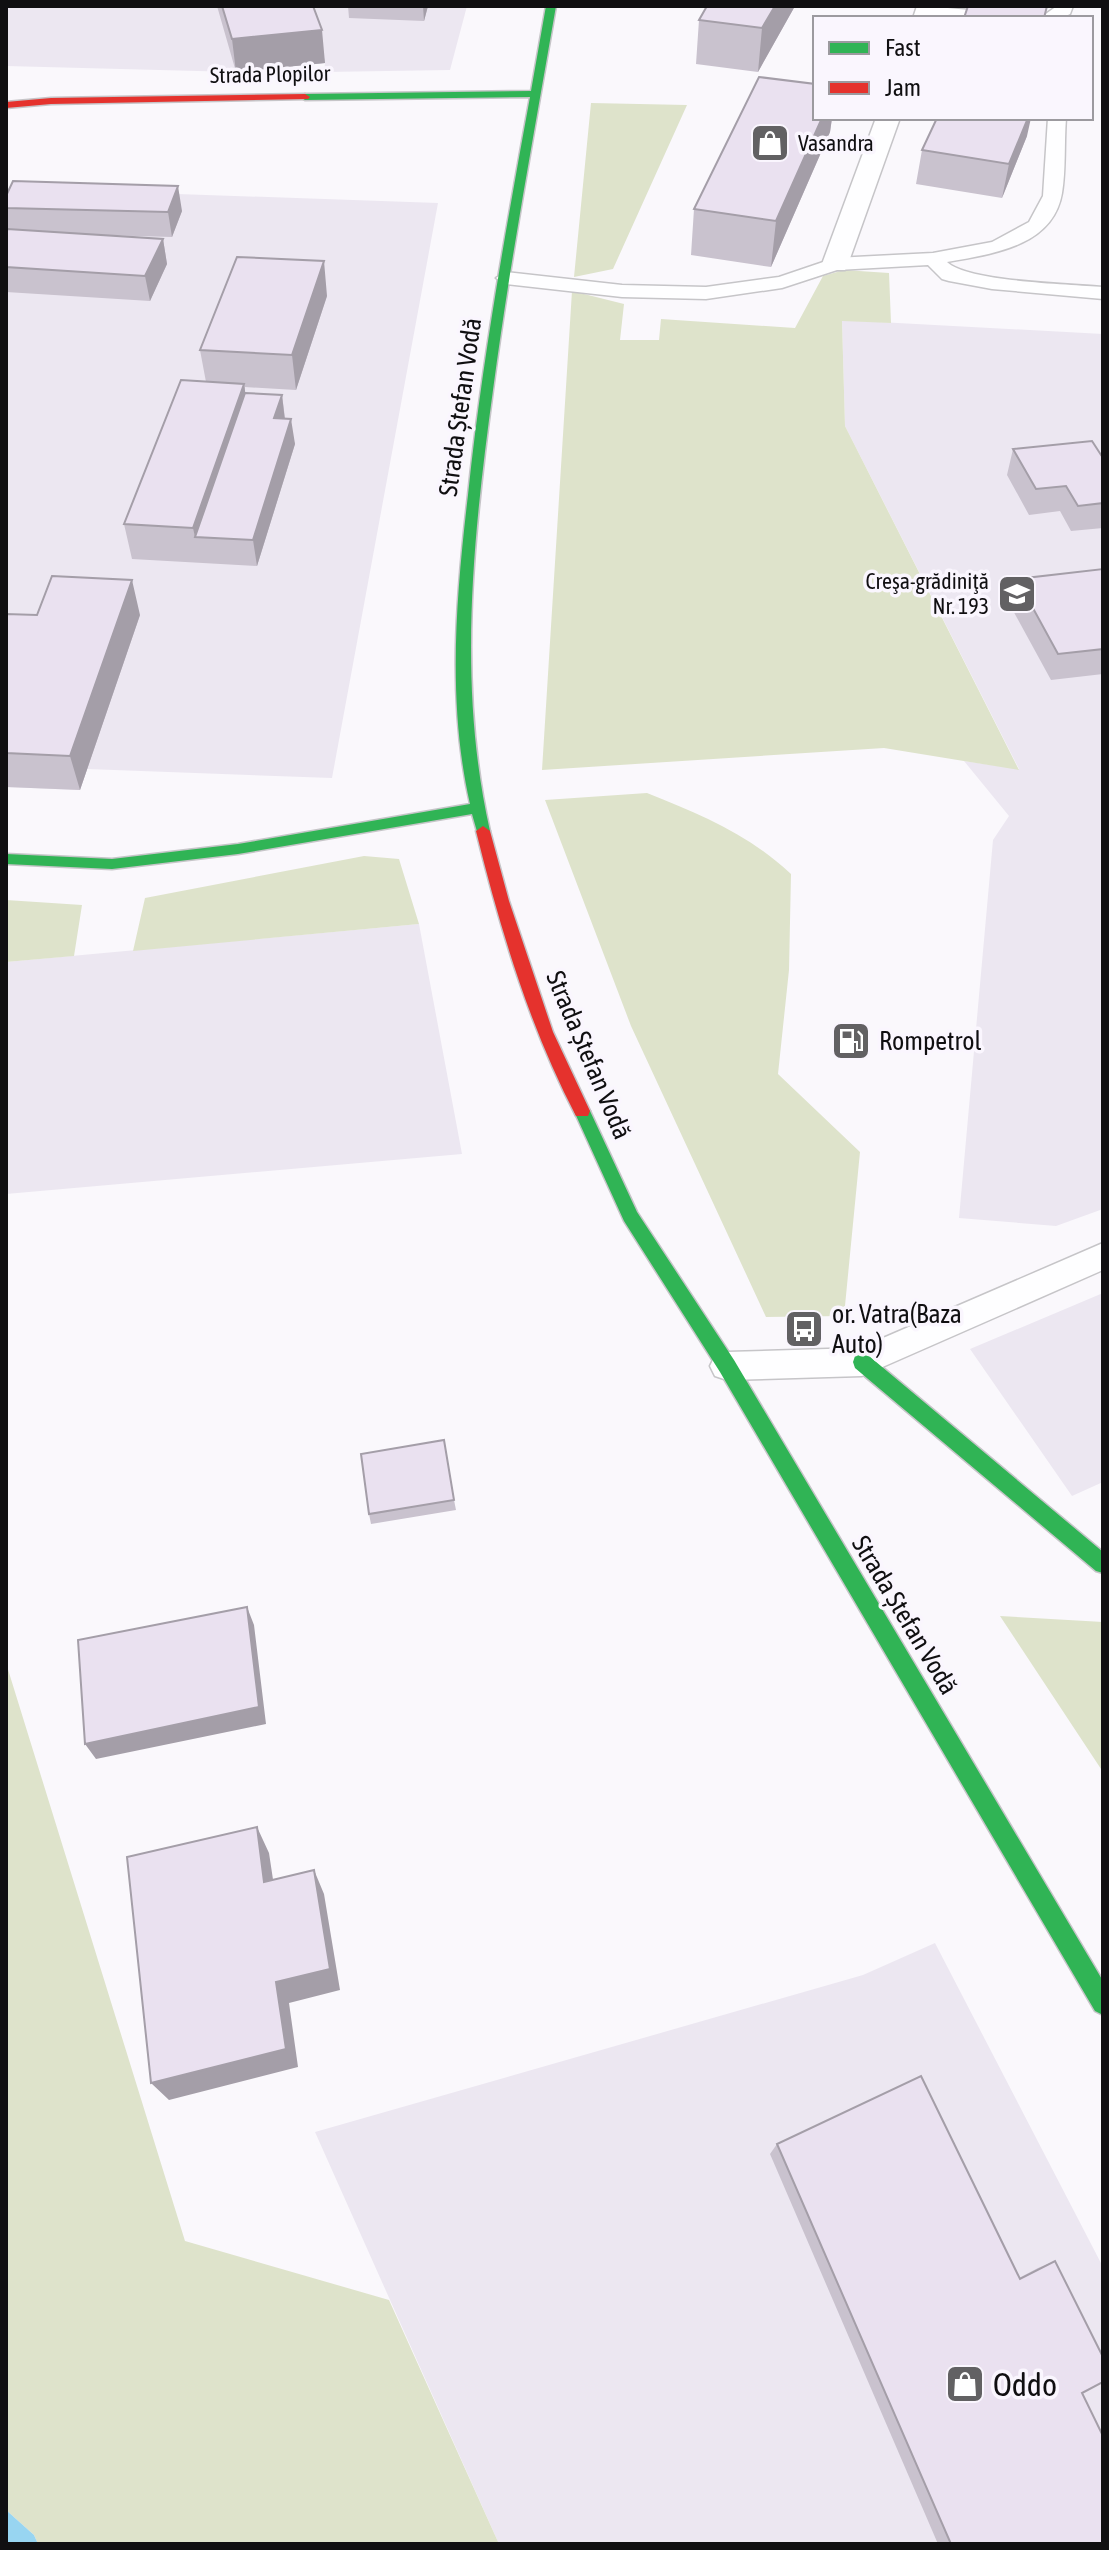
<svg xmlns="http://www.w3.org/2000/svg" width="1109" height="2550" font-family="'Asap Condensed',sans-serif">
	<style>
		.built { fill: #ece7f1 }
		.green { fill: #dee3cb }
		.water { fill: #98d5f1 }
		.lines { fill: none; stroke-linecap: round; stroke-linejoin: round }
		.lane-casing { stroke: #c6c5c8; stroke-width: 3 }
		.street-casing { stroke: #c6c5c8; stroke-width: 3 }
		.fast-casing { stroke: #c6c5c8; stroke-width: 3 }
		.jam-casing { stroke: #c6c5c8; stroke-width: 3 }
		.lane { fill: #fefeff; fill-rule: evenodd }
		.street { fill: #fefeff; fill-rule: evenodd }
		.fast { fill: #30b455; fill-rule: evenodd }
		.jam { fill: #e5322d; fill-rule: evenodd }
		.wall { fill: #c9c2ce }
		.shaded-wall { fill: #a49ea8 }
		.building { fill: #eae1f0; stroke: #a49ea8; stroke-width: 2 }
		.labels { text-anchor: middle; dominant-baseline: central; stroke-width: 7; stroke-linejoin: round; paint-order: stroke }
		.far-street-label { font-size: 22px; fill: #100f11; stroke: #faf6fe }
		.far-poi-label { font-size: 22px; fill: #100f11; stroke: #faf6fe; text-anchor: start }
		.street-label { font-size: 26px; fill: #100f11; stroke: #faf6fe }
		.poi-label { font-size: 26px; fill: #100f11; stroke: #faf6fe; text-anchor: start }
		.near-poi-label { font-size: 32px; fill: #100f11; stroke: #faf6fe; text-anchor: start }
	</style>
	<rect width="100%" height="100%" fill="#faf8fc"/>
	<path class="built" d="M6 6H467L450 70 324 72 325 63 236 72 6 66Z
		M6 188 438 203 332 778 87 769 80 790 6 787Z
		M842 320 1103 334V1209L1056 1226 959 1218 993 840 1009 816 964 761 1019 769 845 426Z
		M419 924 462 1154 6 1194V962Z
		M1103 1293V1482L1072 1496 970 1349Z
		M935 1943 1103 2267V2544H499L315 2132 863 1975Z"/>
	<path class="green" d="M591 103 687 105 613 269 574 277Z
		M844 270 889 273 891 323 842 321 845 426 1019 770 884 748 542 770 572 291 624 304 620 340H659L661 319 795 328 823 276Z
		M647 793C702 815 748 834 791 874L789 970 778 1074 860 1152 844 1316 766 1317 631 1026 545 800Z
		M364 856 399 859 419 924 133 951 145 898Z
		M6 900 82 905 74 956 6 962Z
		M1000 1616 1103 1622V1772Z
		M6 1663 185 2241 389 2300 499 2544H38L34 2535 6 2510Z"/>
	<path class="water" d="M6 2510 34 2535 38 2544H6Z"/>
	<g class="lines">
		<g class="lane-casing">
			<path id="lane" d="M926 6 1002 13 1010 18H948L920 14 918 11 920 8Z
				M1057 6H1073L1070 14 1062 18H1040Z
				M1048 118H1066C1064 143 1066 169 1062 193 1053 247 991 254 947 262 968 282 1070 284 1103 287V299L992 289 949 281 942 279 928 265 837 270 782 288 706 299 622 297 506 284 496 278 506 272 622 285 706 287 779 277 835 258 933 253 992 242 1029 222 1043 196Z
				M1103 1243V1270L862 1376 727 1380 715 1376 710 1366 715 1356 727 1352 860 1348Z"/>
		</g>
		<g class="street-casing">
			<path id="street" d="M917 6H939L935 18H913Z
				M876 118H900L848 264 845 270H825L822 264Z"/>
		</g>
		<g class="fast-casing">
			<path id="fast" d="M546 6H556C534 134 510 261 493 390 473 537 457 685 490 831L488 835H478L472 814 238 854 112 869 6 864V854L112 859 238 844 470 804C447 703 456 597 468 495 482 361 506 229 530 97L305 100 300 97 305 94 531 91Z
				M582 1104 590 1111 637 1212 734 1360 1103 1981V2015L1095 2011 720 1372 624 1221 574 1111Z
				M862 1354 869 1356 1103 1552V1573L1096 1571 855 1368 853 1362 855 1356Z"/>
		</g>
		<g class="jam-casing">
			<path id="jam" d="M305 94 310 97 308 99 51 104 6 108V102L51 98Z
				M483 826 490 831 509 901 553 1032 590 1111 588 1116H576C529 1026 500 928 476 831Z"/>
		</g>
		<use href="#lane" class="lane"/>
		<use href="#street" class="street"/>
		<use href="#fast" class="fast"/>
		<use href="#jam" class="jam"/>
	</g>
	<path class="wall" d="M217 6H313L325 63 236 72Z
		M348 6H428L424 21 349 18Z
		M795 6 758 72 696 64 699 20Z
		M815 118H832L830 132 771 267 691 255 694 209Z
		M1027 136 1002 198 916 184 922 150Z
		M6 196 182 211 172 237 100 235 163 239 167 264 150 301 6 292Z
		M327 296 296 390 245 387V393L282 395 285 418 295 444 257 566 132 559 124 524 206 382 200 350Z
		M1013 449 1103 458V528L1071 531 1060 511 1029 515 1007 475Z
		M1103 569V674L1051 680 1010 605 1017 579Z
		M6 614 37 615H140L80 790 6 787Z
		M454 1500 456 1510 371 1524 369 1514Z
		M777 2144 1019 2278 1038 2268 1055 2261 1103 2544H938L770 2154Z"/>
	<path class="shaded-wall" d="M423 6H428L424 21Z
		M775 6H795L758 72 762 28Z
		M322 30 325 63 236 72 232 39Z
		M822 118H832L830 132 771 267 776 221Z
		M1028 118H1031L1027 136 1002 198 1009 164Z
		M178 186 182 211 172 237 168 212Z
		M163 239 167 264 150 301 145 276Z
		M324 261 327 296 296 390 292 355Z
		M244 384 249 418 195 537 193 528Z
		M282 395 285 421 274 418Z
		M291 419 295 444 257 566 253 540Z
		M132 580 140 615 80 790 70 756Z
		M247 1607 254 1625 266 1724 96 1759 85 1744Z
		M257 1827 269 1853 277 1906 264 1882Z
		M314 1870 324 1894 340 1990 289 2003 298 2067 169 2100 151 2083 276 1982Z"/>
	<path class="building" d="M222 6H313L322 30 232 39Z
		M707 6H775L762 28 699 20Z
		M968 6H1047L1044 18H964Z
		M759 77 815 84V118H822L776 221 694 209Z
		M937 118H1028L1009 164 922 150Z
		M13 181 178 186 168 212 6 208V196Z
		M7 229 163 239 145 276 6 267Z
		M237 257 324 261 292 355 200 350Z
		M181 380 244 384 193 528 124 524Z
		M245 393 282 395 274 418 291 419 253 540 195 537Z
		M1092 441 1103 458V503L1078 506 1066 486 1036 489 1013 449Z
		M1103 569V649L1058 654 1017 579Z
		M52 576 132 580 70 756 6 753V614L37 615Z
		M444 1440 454 1500 369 1514 361 1454Z
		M247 1607 259 1707 85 1744 78 1640Z
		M257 1827 264 1882 314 1870 330 1969 276 1982 286 2049 151 2083 127 1857Z
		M921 2076 1020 2279 1055 2261 1103 2357V2382L1082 2393 1103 2436V2544H951L777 2144Z"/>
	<defs>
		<g id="shop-square" transform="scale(2)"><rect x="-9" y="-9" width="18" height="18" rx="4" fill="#626163" stroke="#faf6fe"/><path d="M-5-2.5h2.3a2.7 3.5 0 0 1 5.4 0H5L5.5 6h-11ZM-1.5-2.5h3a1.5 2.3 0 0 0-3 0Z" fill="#fff"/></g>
		<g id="school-square" transform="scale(2)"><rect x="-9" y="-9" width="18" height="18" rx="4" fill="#626163" stroke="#faf6fe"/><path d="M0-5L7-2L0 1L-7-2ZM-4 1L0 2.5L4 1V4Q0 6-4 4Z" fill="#fff"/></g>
		<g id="fuel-square" transform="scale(2)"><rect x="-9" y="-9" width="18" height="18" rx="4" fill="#626163" stroke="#faf6fe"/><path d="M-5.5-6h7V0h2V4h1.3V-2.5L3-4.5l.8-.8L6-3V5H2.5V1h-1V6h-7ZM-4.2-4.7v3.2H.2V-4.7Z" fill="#fff"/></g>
		<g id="bus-square" transform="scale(2)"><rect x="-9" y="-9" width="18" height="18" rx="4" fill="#626163" stroke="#faf6fe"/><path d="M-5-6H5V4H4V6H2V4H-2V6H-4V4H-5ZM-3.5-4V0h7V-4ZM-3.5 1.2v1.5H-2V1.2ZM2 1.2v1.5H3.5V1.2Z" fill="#fff"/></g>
	</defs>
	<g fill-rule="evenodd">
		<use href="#shop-square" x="770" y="143"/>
		<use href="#school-square" x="1017" y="594"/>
		<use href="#fuel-square" x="851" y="1041"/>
		<use href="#bus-square" x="804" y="1329"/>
		<use href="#shop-square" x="965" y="2384"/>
	</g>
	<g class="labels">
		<g class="far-street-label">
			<text transform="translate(270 74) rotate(-1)">Strada Plopilor</text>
		</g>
		<g class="far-poi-label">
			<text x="798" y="143">Vasandra</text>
			<text x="989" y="581" text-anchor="end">Creşa-grădiniţă<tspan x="989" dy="25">Nr. 193</tspan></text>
		</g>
		<g class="street-label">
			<text transform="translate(460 407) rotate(-82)">Strada Ștefan Vodă</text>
			<text transform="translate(589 1055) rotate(67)">Strada Ștefan Vodă</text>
			<text transform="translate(905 1615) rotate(59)">Strada Ștefan Vodă</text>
		</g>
		<g class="poi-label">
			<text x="879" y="1041">Rompetrol</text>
			<text x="832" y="1314">or. Vatra(Baza<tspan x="832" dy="30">Auto)</tspan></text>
		</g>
		<g class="near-poi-label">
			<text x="993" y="2384">Oddo</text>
		</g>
	</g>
	<rect width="1109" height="2550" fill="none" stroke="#100f11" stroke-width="16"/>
	<rect x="813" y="16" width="280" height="104" fill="#faf6fe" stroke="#9c9a9f" stroke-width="2"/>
	<rect x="829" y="42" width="40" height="12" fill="#30b455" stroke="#9c9a9f" stroke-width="2"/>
	<text x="885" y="56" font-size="24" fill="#100f11">Fast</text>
	<rect x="829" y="82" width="40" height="12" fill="#e5322d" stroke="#9c9a9f" stroke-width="2"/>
	<text x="885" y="96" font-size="24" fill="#100f11">Jam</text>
</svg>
